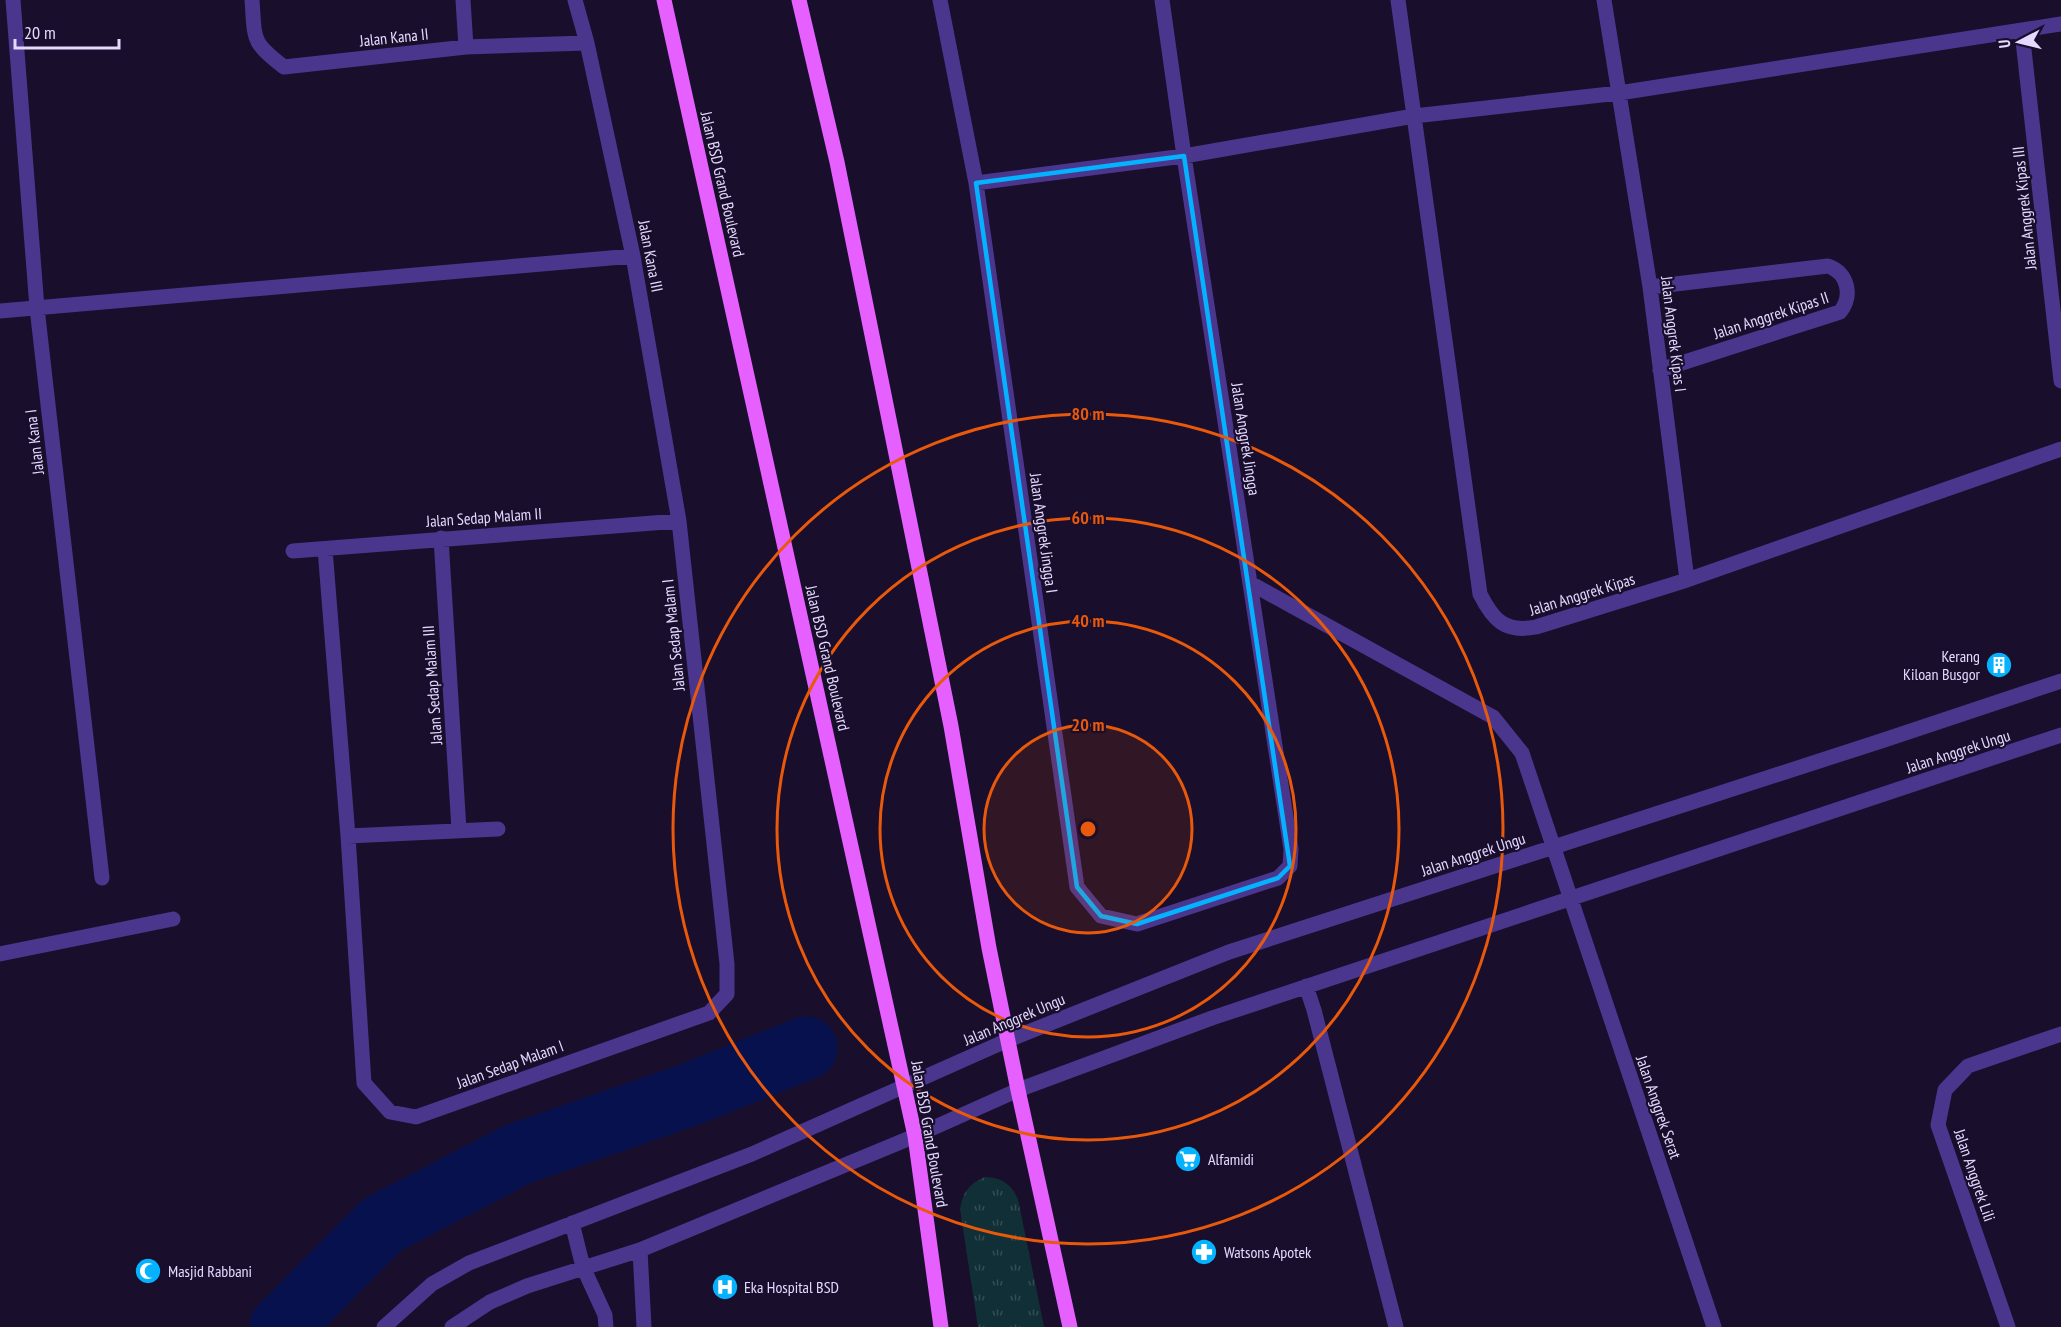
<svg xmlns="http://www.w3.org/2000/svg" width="2061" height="1327" font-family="'PT Sans Narrow',sans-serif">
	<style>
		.grass { fill: url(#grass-tufts) }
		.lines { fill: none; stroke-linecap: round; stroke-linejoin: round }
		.river { stroke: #06114d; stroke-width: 63 }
		.minor { stroke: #4b368e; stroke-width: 15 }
		.major { stroke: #e560ff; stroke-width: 15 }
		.marked { fill: none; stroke: #05b2ff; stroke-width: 4.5; stroke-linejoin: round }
		.ring { fill: none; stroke: #e8590c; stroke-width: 3 }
		.labels { text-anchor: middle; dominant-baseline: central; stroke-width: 4.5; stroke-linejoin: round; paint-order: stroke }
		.street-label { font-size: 16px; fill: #e5d9ff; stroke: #190e2b }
		.poi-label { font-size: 16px; fill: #e5d9ff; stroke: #190e2b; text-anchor: start }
		.centre { fill: #e8590c; stroke: #190e2b; stroke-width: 3 }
		.ring-label { font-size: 18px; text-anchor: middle; font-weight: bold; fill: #e8590c; stroke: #190e2b; stroke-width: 4.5; stroke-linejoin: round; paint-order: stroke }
	</style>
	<defs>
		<pattern id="grass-tufts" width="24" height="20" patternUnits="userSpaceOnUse" patternTransform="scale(1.5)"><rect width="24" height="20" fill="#112f36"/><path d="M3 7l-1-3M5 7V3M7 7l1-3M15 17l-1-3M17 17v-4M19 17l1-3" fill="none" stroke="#344d54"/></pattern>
	</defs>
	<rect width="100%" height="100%" fill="#190e2b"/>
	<path class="grass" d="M985 1177C1002 1178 1010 1183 1018 1199L1044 1327H978L960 1209C963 1192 969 1184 985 1177Z"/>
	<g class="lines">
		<path class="river" d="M281 1327 382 1225 518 1154 686 1096 806 1048"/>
		<path class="minor" d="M13 0 37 308 102 878
			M252 0C255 40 251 42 284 67L466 47 587 43
			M463 0 466 47
			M940 0 976 183 1077 887 1101 916 1137 924 1278 878 1290 866 1291 849 1184 156 1162 0
			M1398 0 1480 594C1493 620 1505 633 1536 627L1687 580 2061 449
			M1604 0 1650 287 1687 580
			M2022 32 2061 381
			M976 183 1184 156 1414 116 1619 93 2061 24
			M1650 287 1828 266C1848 273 1853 296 1840 312L1660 370
			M0 311 633 256
			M441 538 459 830
			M325 549 348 836 364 1083 390 1112 416 1117 709 1013 727 994V964L679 521 633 256 587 43 575 0
			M293 551 679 521
			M1250 583 1493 717 1522 753 1714 1327
			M348 836 498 829
			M0 954 173 919
			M1306 986 1314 1010 1396 1327
			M572 1223 583 1267 605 1315 606 1327
			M640 1250 644 1327
			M384 1327 432 1284 469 1263 752 1154 1008 1040 1229 952 1881 741 2061 681
			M452 1327 490 1302 527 1286 640 1250 915 1136 1018 1090 1212 1018 2061 735
			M2008 1327 1938 1125 1945 1090 1968 1066 2061 1034"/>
		<path class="major" d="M664 0 915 1136 941 1327
			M799 0 837 162 951 726 989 948 1018 1090 1070 1327"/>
	</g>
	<path class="marked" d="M1184 156 1290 866 1278 878 1137 924 1101 916 1077 887 976 183Z"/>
	<circle cx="1088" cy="829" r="104" fill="#e8590c" fill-opacity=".12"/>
	<g class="ring">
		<circle cx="1088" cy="829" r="104"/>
		<circle cx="1088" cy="829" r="208"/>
		<circle cx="1088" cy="829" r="311"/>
		<circle cx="1088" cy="829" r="415"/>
	</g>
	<defs>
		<g id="building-disc" transform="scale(1.35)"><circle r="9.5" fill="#05b2ff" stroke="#190e2b"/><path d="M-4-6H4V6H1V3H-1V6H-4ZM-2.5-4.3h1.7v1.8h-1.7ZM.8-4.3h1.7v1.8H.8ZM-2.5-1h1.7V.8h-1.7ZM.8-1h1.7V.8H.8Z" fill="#fff"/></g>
		<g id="supermarket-disc" transform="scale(1.35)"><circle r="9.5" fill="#05b2ff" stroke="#190e2b"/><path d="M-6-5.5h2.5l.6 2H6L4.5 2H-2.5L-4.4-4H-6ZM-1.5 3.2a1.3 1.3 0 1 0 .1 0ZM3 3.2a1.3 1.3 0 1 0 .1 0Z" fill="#fff"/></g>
		<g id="pharmacy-disc" transform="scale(1.35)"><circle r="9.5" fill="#05b2ff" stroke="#190e2b"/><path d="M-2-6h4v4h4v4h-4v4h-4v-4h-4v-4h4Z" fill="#fff"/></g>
		<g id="mosque-disc" transform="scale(1.35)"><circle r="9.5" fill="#05b2ff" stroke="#190e2b"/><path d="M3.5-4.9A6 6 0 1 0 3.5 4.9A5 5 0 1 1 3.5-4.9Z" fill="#fff"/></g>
		<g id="hospital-disc" transform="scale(1.35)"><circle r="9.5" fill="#05b2ff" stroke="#190e2b"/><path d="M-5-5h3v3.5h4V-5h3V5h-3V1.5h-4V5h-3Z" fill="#fff"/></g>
	</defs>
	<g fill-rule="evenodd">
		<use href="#building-disc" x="1999" y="665"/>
		<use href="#supermarket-disc" x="1188" y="1159"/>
		<use href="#pharmacy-disc" x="1204" y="1252"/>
		<use href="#mosque-disc" x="148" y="1271"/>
		<use href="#hospital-disc" x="725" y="1287"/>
	</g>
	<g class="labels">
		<g class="street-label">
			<text transform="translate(394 37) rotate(-6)">Jalan Kana II</text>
			<text transform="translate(723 184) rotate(77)">Jalan BSD Grand Boulevard</text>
			<text transform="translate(2024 208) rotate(-96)">Jalan Anggrek Kipas III</text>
			<text transform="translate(651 256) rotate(79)">Jalan Kana III</text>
			<text transform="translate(1771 315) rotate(-18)">Jalan Anggrek Kipas II</text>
			<text transform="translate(1674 334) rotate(83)">Jalan Anggrek Kipas I</text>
			<text transform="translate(1246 439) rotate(81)">Jalan Anggrek Jingga</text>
			<text transform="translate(34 442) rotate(-97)">Jalan Kana I</text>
			<text transform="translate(484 517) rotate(-4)">Jalan Sedap Malam II</text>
			<text transform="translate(1044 533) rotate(82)">Jalan Anggrek Jingga I</text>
			<text transform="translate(1582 594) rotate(-17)">Jalan Anggrek Kipas</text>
			<text transform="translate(673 635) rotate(-96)">Jalan Sedap Malam I</text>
			<text transform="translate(828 658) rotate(77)">Jalan BSD Grand Boulevard</text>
			<text transform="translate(432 685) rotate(-94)">Jalan Sedap Malam III</text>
			<text transform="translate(1958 751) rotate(-18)">Jalan Anggrek Ungu</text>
			<text transform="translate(1473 854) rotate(-18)">Jalan Anggrek Ungu</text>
			<text transform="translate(1014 1019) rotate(-23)">Jalan Anggrek Ungu</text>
			<text transform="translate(510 1064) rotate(-20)">Jalan Sedap Malam I</text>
			<text transform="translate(1659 1107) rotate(71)">Jalan Anggrek Serat</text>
			<text transform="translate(930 1134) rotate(80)">Jalan BSD Grand Boulevard</text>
			<text transform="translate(1975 1175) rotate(71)">Jalan Anggrek Lili</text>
		</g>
		<g class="poi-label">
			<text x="1980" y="656" text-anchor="end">Kerang<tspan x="1980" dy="18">Kiloan Busgor</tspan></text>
			<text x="1208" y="1159">Alfamidi</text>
			<text x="1224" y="1252">Watsons Apotek</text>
			<text x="168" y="1271">Masjid Rabbani</text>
			<text x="744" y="1287">Eka Hospital BSD</text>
		</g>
	</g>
	<circle cx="1088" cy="829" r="9" class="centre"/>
	<g class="ring-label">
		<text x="1088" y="420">80 m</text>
		<text x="1088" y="524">60 m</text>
		<text x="1088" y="627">40 m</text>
		<text x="1088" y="731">20 m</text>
	</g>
	<g transform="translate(2019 42) rotate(263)" stroke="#190e2b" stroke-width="4.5" paint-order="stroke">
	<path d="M0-4.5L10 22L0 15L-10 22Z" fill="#e5d9ff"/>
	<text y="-9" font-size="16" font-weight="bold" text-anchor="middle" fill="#e5d9ff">U</text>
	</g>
	<path d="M15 39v9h104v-9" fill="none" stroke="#e5d9ff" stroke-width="3"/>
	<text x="24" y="39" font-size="18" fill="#e5d9ff" stroke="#190e2b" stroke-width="4.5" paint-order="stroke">20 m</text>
</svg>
